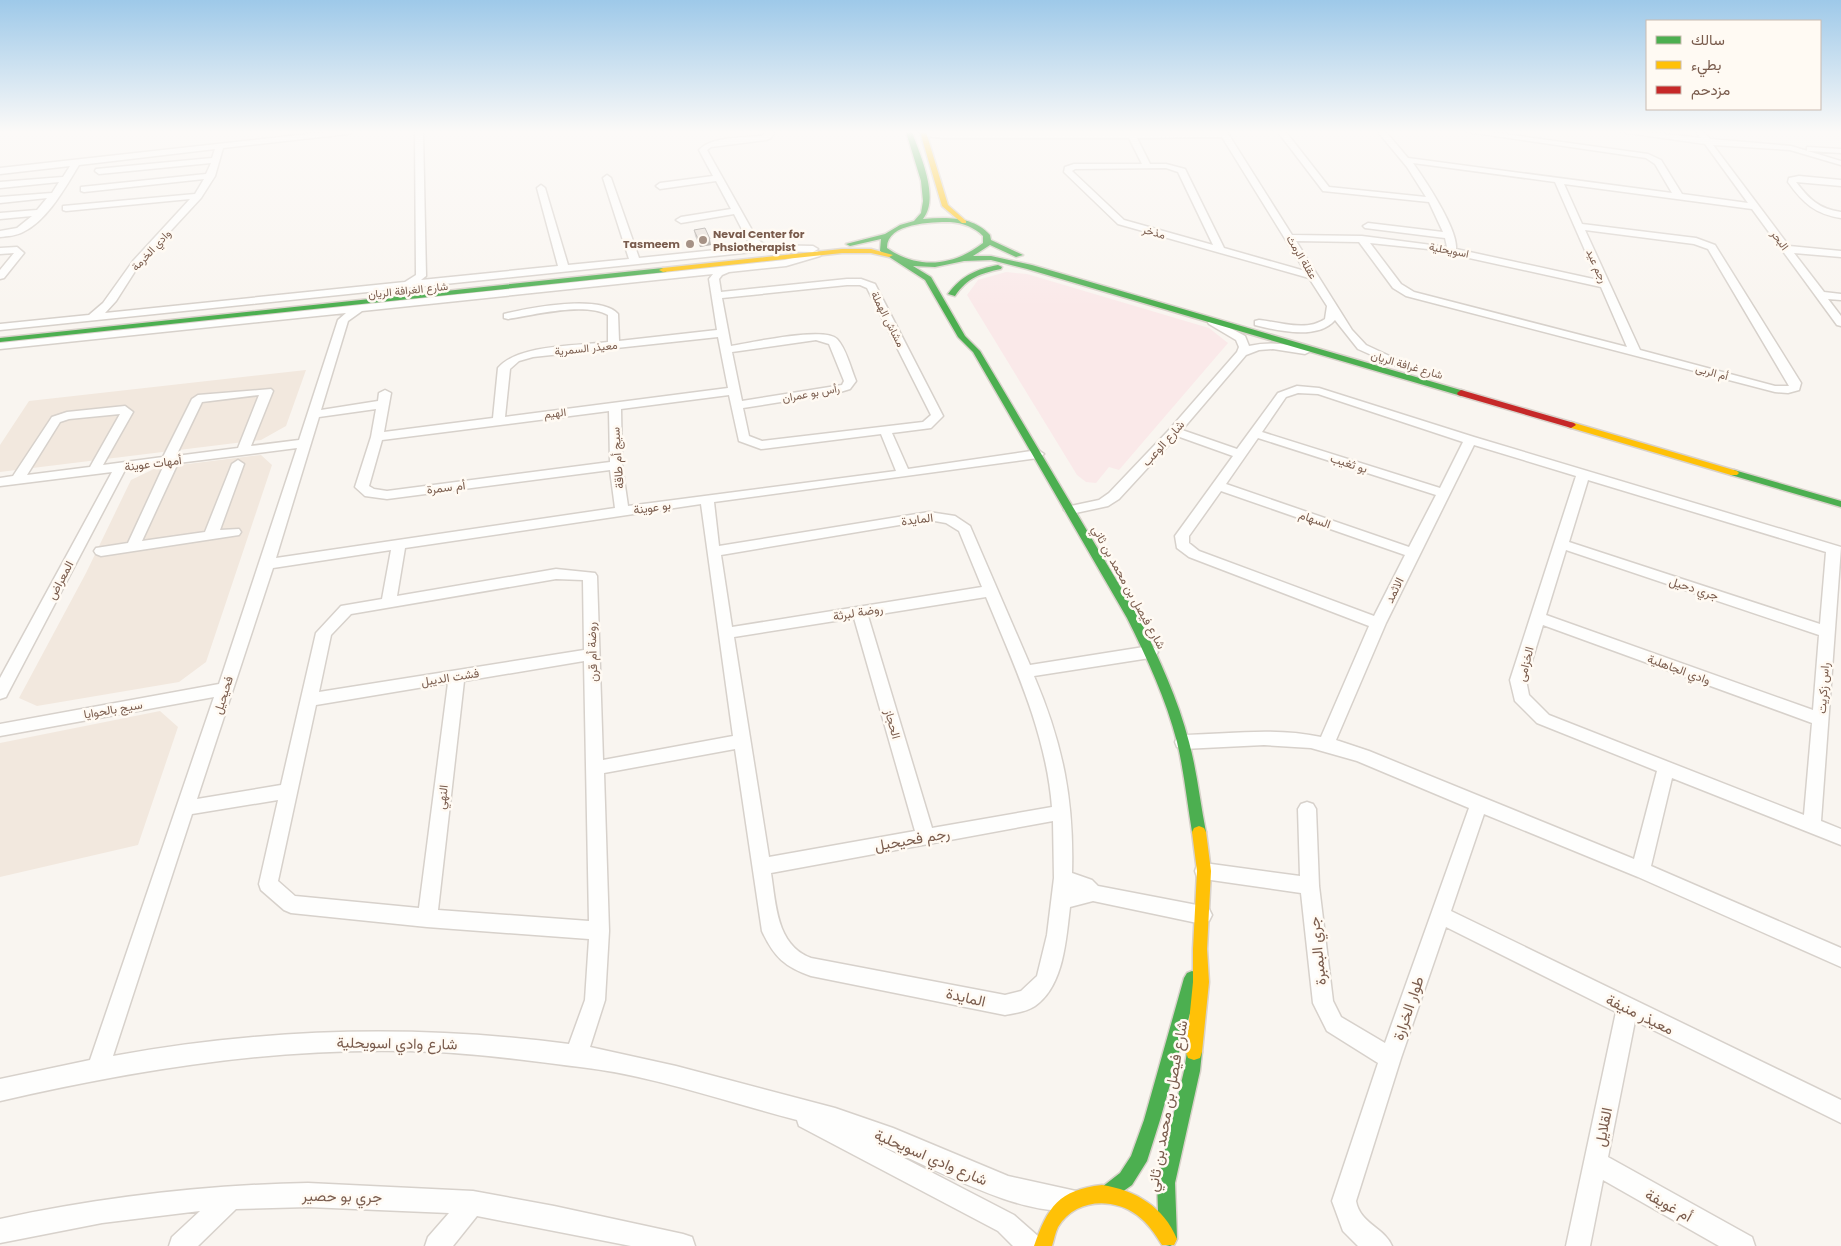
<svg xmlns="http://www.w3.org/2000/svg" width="1841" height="1246" font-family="Poppins,Vazirmatn,sans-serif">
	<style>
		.residential { fill: #f2e8de }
		.medical { fill: #fae9e9 }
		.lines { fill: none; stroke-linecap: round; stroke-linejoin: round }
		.street-casing { stroke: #d7d1cb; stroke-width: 3 }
		.fast-casing { stroke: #d9d2cb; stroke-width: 3 }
		.slow-casing { stroke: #d9d2cb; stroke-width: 3 }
		.jam-casing { stroke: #d9d2cb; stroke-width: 3 }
		.street { fill: #fefefd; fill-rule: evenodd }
		.fast { fill: #4caf50; fill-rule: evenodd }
		.slow { fill: #ffc107; fill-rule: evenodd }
		.jam { fill: #c62828; fill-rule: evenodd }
		.wall { fill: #c6bfb9 }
		.shaded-wall { fill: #a19b96 }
		.building { fill: #e6ded7; stroke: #a19b96 }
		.poi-dot { fill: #a69286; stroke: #fffaf3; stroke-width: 2 }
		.labels { text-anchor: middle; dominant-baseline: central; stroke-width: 5; stroke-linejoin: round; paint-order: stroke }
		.far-street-label { font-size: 11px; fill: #7a5c4d; stroke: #fffaf3 }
		.far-poi-label { font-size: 11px; font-weight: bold; fill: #7a5c4d; stroke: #fffaf3; text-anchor: start }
		.street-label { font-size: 12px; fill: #7a5c4d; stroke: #fffaf3 }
		.near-street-label { font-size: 15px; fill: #7a5c4d; stroke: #fffaf3 }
	</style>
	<rect width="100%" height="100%" fill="#f9f5f0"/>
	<path class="residential" d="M306 370 286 426 261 440 0 472V445L29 401Z
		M261 455 272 465 206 662 179 682 37 706 19 698 86 573 131 480 156 468Z
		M160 711 178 727 138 845 0 877V743Z"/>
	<path class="medical" d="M1006 272 1027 274 1209 328 1228 343 1119 470 1109 467 1096 483 1086 482 1077 475 967 295 978 280Z"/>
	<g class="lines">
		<g class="street-casing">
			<path id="street" d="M326 132H352L348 134 223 148 215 176 201 198 139 265 116 301 105 313 405 282 416 275 415 132H423L426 276 421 280 558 266 537 188 541 185 545 188 568 265 629 259 603 178 607 175 611 178 639 258 754 246 748 241 734 214 681 223 676 220 681 217 731 209 716 181 660 189 656 186 660 183 713 176 699 150C712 136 743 138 761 136L766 132H774L771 138 766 140 711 147 707 150 757 239 765 245 813 246 818 249 813 252 763 251 0 330V324L89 315 103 303 133 261 190 199 66 211 63 210V206L195 194 204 179 84 192 81 191V187L206 174 211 163 99 174 95 171 96 169 212 158 215 149 79 165C66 186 48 220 23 232 16 236 8 236 0 237V231L17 228 32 216 0 219V213L37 210 47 198 0 203V197L52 193 59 182 0 188V182L63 177 70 166 0 174V168Z
				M922 132H1227L1292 235 1362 236 1447 247 1445 238 1365 228 1363 226 1368 223 1443 232 1429 202 1323 191 1278 132H1286L1329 187 1426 197 1407 167 1378 132H1386L1408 158 1672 193 1655 164 1646 158 1468 132H1490L1648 154 1661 160 1682 194 1748 203 1705 144 1621 132H1646L1701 138 1696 132H1704L1710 139 1791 146 1841 161V165L1790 150 1713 145 1789 246 1841 251V257L1794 253 1824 292 1841 294V300L1828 299 1841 316V326L1837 325 1752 209 1564 184 1582 224 1696 238 1715 245 1801 383 1799 390 1788 393 1775 392 1406 296 1393 288 1359 242 1296 241 1352 330 1366 345 1398 360V364L1394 365 1358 349 1335 320C1318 340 1278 331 1255 325V321L1259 320C1280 322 1306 332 1325 319L1327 306 1309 278 1118 224 1064 172 1065 167 1074 164H1142L1129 138H945L921 136ZM1222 137 1305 271 1224 248 1185 169 1166 164H1150L1137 138ZM1413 163 1555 182 1598 280 1456 249C1458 229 1425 180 1413 163ZM1166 168 1178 172 1213 245 1124 220 1072 171 1075 169ZM1585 230 1694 244 1708 249 1789 386H1775L1640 350ZM1370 243 1428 249 1601 287 1627 347 1414 292 1401 284Z
				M1807 147 1841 149V153L1810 151H1807Z
				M1799 176 1841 180V186L1796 182C1809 199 1819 209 1841 212V218C1815 214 1803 203 1788 182L1789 178Z
				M0 248 17 247 24 253 4 278 0 279V270L14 253 0 254Z
				M817 251 822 254 820 256 786 266 729 272 722 275 719 279 721 292 847 279H861L875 284 943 416 931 428 892 433 908 469 1038 450 1044 454 1038 458 714 502 719 546 929 512 955 516 970 526 1030 665 1150 646 1155 648 1158 652 1155 656 1150 658 1034 676C1063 744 1074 800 1072 873L1092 880 1098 886 1202 906 1209 909 1212 915 1209 921 1202 924 1093 901 1070 907C1066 939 1064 986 1035 1006 1026 1012 1015 1013 1005 1015L811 976C785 967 774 957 762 931L735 749 604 773 609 931 605 1000 590 1047 676 1066 835 1108 893 1128 1008 1176 1076 1191 1080 1199 1076 1207C1034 1225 922 1162 879 1145L1014 1215 1039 1237 1042 1246H1013L998 1231 799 1126 797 1120C727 1102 651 1075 580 1067 532 1061 483 1054 435 1052 288 1045 143 1068 0 1101V1079L90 1060 214 697 0 736V724L219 684 297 448 178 463 142 541 205 532 232 464 238 460 244 464 220 530 239 529 241 532 239 535 101 556 96 554 94 551 96 548 128 543 164 465 125 470 8 693 6 697 0 699V678L112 472 0 486V478L13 476 52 417 67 412 125 406 133 412 103 465 163 457 192 399 198 395 271 389 273 391 251 446 299 440 338 320 346 313 0 349V343L785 260ZM713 274 709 279 717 330 619 341 618 314C600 294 529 308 504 314V318L508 319C534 315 584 302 608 315V342C579 346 518 344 498 368L493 418 384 432 391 393 385 390 379 393 378 401 321 410 348 321 362 311ZM847 285H860L867 288 931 415 923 422 762 441 749 436 743 408 837 393 850 389 856 381C851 369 846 348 837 339 824 326 750 343 731 346L722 298ZM718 337 728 388 505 417 510 369 519 361 533 357ZM816 340 829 344 844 381 842 385 742 401 732 352ZM259 395 238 448 176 456 202 402ZM729 395 739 441 761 449 881 434 896 471 628 506 622 465 621 409ZM376 409 371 437 355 487 365 496 387 499 610 470 615 508 276 558 319 417ZM609 411 610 462 387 491 374 489 369 486 382 440ZM120 414 90 467 27 475 60 422 69 419ZM701 504 733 736 603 760 597 576 595 573 556 569 397 596 405 548ZM929 520 946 523 959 531 982 587 732 627 721 555ZM391 550 382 599 341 606 316 633 281 785 197 799 273 568ZM556 579 583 580 584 650 319 692 331 635 351 614ZM986 597C1014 665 1046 732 1052 807L932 828 868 616ZM854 618 915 831 769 857 734 637ZM584 661 589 921 438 910 464 681ZM448 683 419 908 295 896 278 881 316 705ZM278 800 259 884 261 890 284 910 291 913 427 927 589 939 585 1000 569 1044C417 1024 265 1028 113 1056L192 814ZM1053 821 1054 878 1047 935 1037 976 1021 991 1005 995 811 958C776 945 776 904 771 873Z
				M1213 319 1245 336 1249 346C1270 341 1289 344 1309 349L1311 351 1305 354 1273 349 1259 350 1246 355 1182 430 1237 449 1278 393 1297 386 1319 388 1474 437 1841 547 1821 821 1841 829V845L1672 778 1651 866 1841 948V967L1638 877 1484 814 1451 911 1841 1100V1123L1635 1021 1608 1157 1752 1237 1755 1246H1719L1603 1180 1590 1246H1566L1616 1012 1446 927 1401 1058 1356 1201C1360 1224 1384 1227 1392 1246H1358L1343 1231 1332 1201 1378 1063 1327 1031 1313 1003 1301 893 1204 879 1197 877 1195 871 1197 865 1204 863 1300 876 1298 809 1301 804 1307 802 1313 804 1316 809 1319 886 1333 1001 1341 1017 1385 1043 1469 808 1357 761 1311 748 1264 745 1183 749 1177 747 1175 742 1177 737 1183 735C1229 734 1275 727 1321 737L1369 626 1189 557 1177 548 1175 536 1233 456 1177 436 1119 499 1108 506 1071 514 1064 510 1066 507 1099 500 1109 493 1168 431 1237 352 1239 347 1236 340 1209 324 1208 322ZM1298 393 1318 394 1463 442 1440 488 1262 432 1286 397ZM1258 438 1436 495 1409 547 1226 484ZM1474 445 1576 476 1510 680 1515 701 1537 723 1657 771 1634 859 1369 751 1336 740 1386 623ZM1588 480 1826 552 1820 624 1569 542ZM1221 491 1405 555 1374 616 1199 551 1189 543V536ZM1566 550 1819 635 1813 710 1546 615ZM1543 625 1812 723 1804 815 1549 715 1529 695 1526 680Z
				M308 1183 473 1191 554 1206 683 1234 692 1237 695 1246H631L477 1216 453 1246H425L428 1237 449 1213 308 1207 236 1209 198 1246H169L172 1237 200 1211 102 1223 0 1243V1219C102 1197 204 1185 308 1183Z"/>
		</g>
		<g class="fast-casing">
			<path id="fast" d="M906 132H912C920 155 940 198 923 219 947 217 973 216 990 235L991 240 1023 255 1016 257 990 245 973 256H991L1032 265 1464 391 1465 393 1461 396 1458 395 1027 269 991 260 964 261 935 267 913 266 931 277 965 336 980 351 1139 618C1159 658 1178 699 1189 742 1197 771 1200 802 1206 832L1204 836 1199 838 1194 836 1192 832C1187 802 1184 771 1177 742 1166 699 1147 658 1127 618L973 352 958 337 925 280 880 251 881 239 850 246 846 244 885 234 900 225 914 221 921 213 923 201 921 181ZM950 222C963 223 974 227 983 236V243C954 266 918 270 887 248 886 223 932 222 950 222Z
				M998 265 1002 267 1001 269C981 273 967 278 955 296L948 294C961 276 976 269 998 265Z
				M663 268 667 270 666 272 0 342V338Z
				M1734 470 1841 501V507L1731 475 1729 473 1731 471Z
				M1192 971 1197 973 1200 978 1160 1120 1147 1161 1132 1185 1108 1202 1102 1199 1099 1193 1102 1187 1120 1173 1131 1156 1144 1120 1184 978 1187 973Z
				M1194 1044 1200 1046 1202 1052 1200 1071 1175 1183 1177 1238 1174 1244 1170 1246 1162 1244 1159 1238 1157 1183 1184 1071 1188 1046Z"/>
		</g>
		<g class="slow-casing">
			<path id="slow" d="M920 132H926L948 205 966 221V223H962L942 206Z
				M842 249H871L893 255 889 257 871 253H842L663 272 659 270 663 268Z
				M1571 422 1737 471 1739 473 1737 475H1731L1568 427 1566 425Z
				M1199 826 1204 828 1206 832 1211 871 1207 949 1209 982 1202 1052 1200 1058 1194 1060 1188 1058 1186 1052 1193 982V949L1197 871 1192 832 1194 828Z
				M1102 1185C1135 1190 1164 1207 1177 1239L1174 1245H1162C1155 1234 1148 1223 1137 1215 1112 1197 1075 1199 1058 1227 1055 1233 1054 1240 1052 1246H1034C1048 1207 1058 1190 1102 1185Z"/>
		</g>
		<g class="jam-casing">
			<path id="jam" d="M1461 390 1574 423 1576 425 1571 428 1568 427 1458 395 1457 393Z"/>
		</g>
		<use href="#street" class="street"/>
		<use href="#fast" class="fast"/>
		<use href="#slow" class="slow"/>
		<use href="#jam" class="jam"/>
	</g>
	<path class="wall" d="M694 230 711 245 700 247 695 236Z"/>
	<path class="shaded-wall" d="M710 239 711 245 700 247 699 241Z"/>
	<path class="building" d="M705 228 710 239 699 241 694 230Z"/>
	<linearGradient id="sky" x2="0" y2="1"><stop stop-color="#9ec9e9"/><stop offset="0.43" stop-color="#fcfaf8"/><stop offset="1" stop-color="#fcfaf8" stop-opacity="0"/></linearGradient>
	<rect width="1841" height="307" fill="url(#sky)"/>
	<g class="poi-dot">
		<circle cx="703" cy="240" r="5"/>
		<circle cx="690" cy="244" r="5"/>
	</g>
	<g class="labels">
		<g class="far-street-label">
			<text transform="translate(1154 232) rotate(16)">مذخر</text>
			<text transform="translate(1780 240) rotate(54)">البحر</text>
			<text transform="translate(151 250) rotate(-47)">وادي الخرمة</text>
			<text transform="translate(1449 250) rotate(11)">اسويحلية</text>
			<text transform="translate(1302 257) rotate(59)">عقلة الرمث</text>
			<text transform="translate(1597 266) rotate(66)">رجم عيد</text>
			<text transform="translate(408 290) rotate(-6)">شارع الغرافة الريان</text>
			<text transform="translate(888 319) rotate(63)">مشاش الهملة</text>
			<text transform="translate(586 348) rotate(-6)">معيذر السمرية</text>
			<text transform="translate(1407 365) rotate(16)">شارع غرافة الريان</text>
			<text transform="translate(1712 372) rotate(15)">أم الربى</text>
			<text transform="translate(811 393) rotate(-10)">رأس بو عمران</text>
			<text transform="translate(555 413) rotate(-7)">الهيم</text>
		</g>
		<g class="far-poi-label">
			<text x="713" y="234">Neval Center for<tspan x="713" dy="13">Phsiotherapist</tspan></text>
			<text x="680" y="244" text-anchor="end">Tasmeem</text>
		</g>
		<g class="street-label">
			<text transform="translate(1163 443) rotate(-48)">شارع الوعب</text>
			<text transform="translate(617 458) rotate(-94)">سيج أم طاقة</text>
			<text transform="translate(153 463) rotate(-7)">أمهات عوينة</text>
			<text transform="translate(1349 463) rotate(18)">بو ثغيب</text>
			<text transform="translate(446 487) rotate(-7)">أم سمرة</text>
			<text transform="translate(652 507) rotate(-8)">بو عوينة</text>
			<text transform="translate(917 519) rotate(-7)">المايدة</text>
			<text transform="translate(1315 519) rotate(19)">السهام</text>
			<text transform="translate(60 580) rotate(-62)">المعراض</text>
			<text transform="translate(1129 587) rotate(61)">شارع فيصل بن محمد بن ثاني</text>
			<text transform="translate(1694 588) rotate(18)">جري دحيل</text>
			<text transform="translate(1394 590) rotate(-64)">الاثمد</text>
			<text transform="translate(858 612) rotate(-9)">روضة لبرثة</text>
			<text transform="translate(592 652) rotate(-92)">روضة أم قرن</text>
			<text transform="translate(1525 664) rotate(-76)">الخزامى</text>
			<text transform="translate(1679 669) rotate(20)">وادي الجاهلية</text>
			<text transform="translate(450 677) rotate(-9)">فشت الديبل</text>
			<text transform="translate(1823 688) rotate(-86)">راس زكريت</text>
			<text transform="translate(223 695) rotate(-72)">فحيحيل</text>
			<text transform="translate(113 709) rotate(-10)">سيج بالحوايا</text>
			<text transform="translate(893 724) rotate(74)">الحجاز</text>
			<text transform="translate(442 797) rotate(-83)">النهي</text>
		</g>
		<g class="near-street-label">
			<text transform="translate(912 839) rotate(-10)">رجم فحيحيل</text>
			<text transform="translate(1317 951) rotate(-96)">جري البمبرة</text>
			<text transform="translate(966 997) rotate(13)">المايدة</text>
			<text transform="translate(1408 1008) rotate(-71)">طوار الخرارة</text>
			<text transform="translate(1640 1014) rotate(26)">معيذر منيفة</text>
			<text transform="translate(397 1043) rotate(1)">شارع وادي اسويحلية</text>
			<text transform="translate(1167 1106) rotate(-80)">شارع فيصل بن محمد بن ثاني</text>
			<text transform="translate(1603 1127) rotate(-79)">القلايل</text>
			<text transform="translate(931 1157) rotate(23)">شارع وادي اسويحلية</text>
			<text transform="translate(342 1196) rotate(1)">جري بو حصير</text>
			<text transform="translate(1669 1205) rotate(29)">أم غويفة</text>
		</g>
	</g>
	<rect x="1646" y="20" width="175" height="90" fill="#fffaf3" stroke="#cabbb1"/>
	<rect x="1656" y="36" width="25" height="8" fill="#4caf50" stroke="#cabbb1"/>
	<text x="1691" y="45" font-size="15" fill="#7a5c4d">سالك</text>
	<rect x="1656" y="61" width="25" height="8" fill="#ffc107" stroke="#cabbb1"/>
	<text x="1691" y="70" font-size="15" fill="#7a5c4d">بطيء</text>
	<rect x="1656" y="86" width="25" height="8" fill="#c62828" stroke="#cabbb1"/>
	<text x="1691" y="95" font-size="15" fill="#7a5c4d">مزدحم</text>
</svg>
